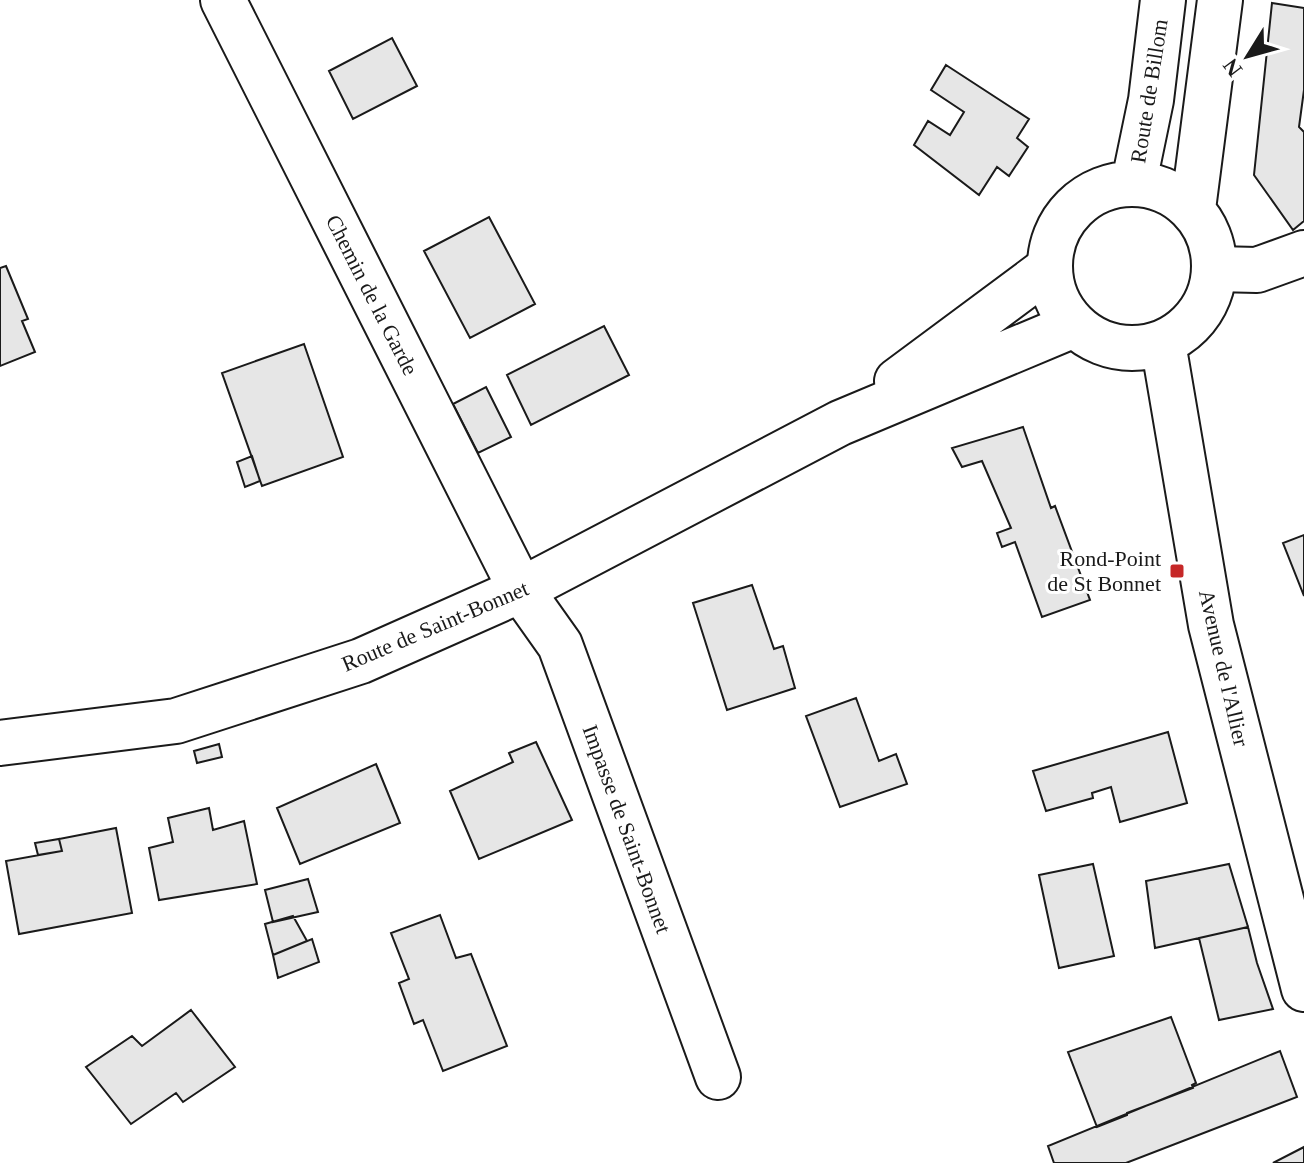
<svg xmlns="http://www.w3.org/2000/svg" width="1304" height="1163" font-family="'Times New Roman',serif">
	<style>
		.building { fill: #e6e6e6; stroke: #1a1a1a; stroke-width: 2 }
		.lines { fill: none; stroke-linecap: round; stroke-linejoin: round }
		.minor-casing { stroke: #1a1a1a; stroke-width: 48 }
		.tertiary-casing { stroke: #1a1a1a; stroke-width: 48 }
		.secondary-casing { stroke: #1a1a1a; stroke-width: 48 }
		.minor { stroke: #fff; stroke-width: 44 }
		.tertiary { stroke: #fff; stroke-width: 44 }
		.secondary { stroke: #fff; stroke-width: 44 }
		.poi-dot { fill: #c62828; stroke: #fff; stroke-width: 3 }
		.labels { text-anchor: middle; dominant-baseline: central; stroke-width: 6; stroke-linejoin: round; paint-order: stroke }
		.street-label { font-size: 22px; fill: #1a1a1a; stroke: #fff }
		.poi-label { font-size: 22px; fill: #1a1a1a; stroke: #fff; text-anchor: end }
	</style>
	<rect width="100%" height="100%" fill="#fff"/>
	<path class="building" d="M1272 3 1304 8V90L1299 127 1304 132V221L1293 230 1254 175Z
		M392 38 417 86 353 119 329 71Z
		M946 65 1029 119 1017 138 1028 147 1009 176 997 167 979 195 914 145 928 121 950 135 964 112 931 90Z
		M489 217 535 304 470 338 424 251Z
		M6 266 28 319 22 321 35 352 0 366V268Z
		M604 326 629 375 531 425 507 375Z
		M304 344 343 457 262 486 222 373Z
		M486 387 511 437 478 453 453 404Z
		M1023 427 1051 508 1055 506 1090 600 1042 617 1015 542 1002 547 997 533 1011 528 982 461 962 467 952 448Z
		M252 456 260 481 245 487 237 462Z
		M1304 535V596L1283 543Z
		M752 585 774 649 783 646 795 688 727 710 693 603Z
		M856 698 879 761 896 754 907 784 840 807 806 716Z
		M1168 732 1187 803 1120 822 1111 787 1092 793 1093 798 1046 811 1033 771Z
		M536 742 572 820 479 859 450 791 513 762 509 753Z
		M219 744 222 757 197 763 194 751Z
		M376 764 400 823 300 864 277 808Z
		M209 808 213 830 244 821 257 884 159 900 149 848 173 842 168 818Z
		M116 828 132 913 19 934 6 861 62 851 59 839Z
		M59 839 62 851 38 855 35 843Z
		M1093 864 1114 956 1059 968 1039 875Z
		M1229 864 1248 927 1155 948 1146 881Z
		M308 879 318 912 273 922 265 890Z
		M440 915 456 958 471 954 507 1046 443 1071 423 1020 414 1024 399 983 409 979 391 933Z
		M293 916 307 941 273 955 265 924Z
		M1248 927 1257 963 1273 1009 1219 1020 1199 938Z
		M312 939 319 962 278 978 273 955Z
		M191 1010 235 1067 183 1102 176 1093 131 1124 86 1067 132 1036 142 1046Z
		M1171 1017 1196 1083 1192 1085 1193 1088 1127 1113V1115L1097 1127 1068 1052Z
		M1280 1051 1297 1097 1126 1163H1054L1048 1146Z
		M1304 1147V1163H1273Z"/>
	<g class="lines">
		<g class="minor-casing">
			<path id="minor" d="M223 0 521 590 560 645 718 1077
				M1216 269 1257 270 1304 253"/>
		</g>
		<g class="tertiary-casing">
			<path id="tertiary" d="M897 381 1049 268
				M0 743 176 721 361 661 521 590 840 423 1074 325"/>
		</g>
		<g class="secondary-casing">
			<path id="secondary" d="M1134 182 1151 100 1163 0
				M1050 266a82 82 0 1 1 164 0a82 82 0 1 1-164 0Z
				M1193 209 1220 0
				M1163 343 1211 625 1304 989"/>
		</g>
		<use href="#minor" class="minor"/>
		<use href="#tertiary" class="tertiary"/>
		<use href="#secondary" class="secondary"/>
	</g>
	<rect class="poi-dot" x="1169" y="563" width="16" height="16" rx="4"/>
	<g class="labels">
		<g class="street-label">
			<text transform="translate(1149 91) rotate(-81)">Route de Billom</text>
			<text transform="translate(372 295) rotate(63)">Chemin de la Garde</text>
			<text transform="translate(435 626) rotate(-23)">Route de Saint-Bonnet</text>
			<text transform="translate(1224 668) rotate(77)">Avenue de l'Allier</text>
			<text transform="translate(627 829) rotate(70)">Impasse de Saint-Bonnet</text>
		</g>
		<g class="poi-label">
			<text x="1161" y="558">Rond-Point<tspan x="1161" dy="25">de St Bonnet</tspan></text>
		</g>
	</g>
	<g transform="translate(1248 56) rotate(233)" stroke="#ffffff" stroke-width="6" paint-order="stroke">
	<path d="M0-6L14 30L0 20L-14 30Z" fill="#1a1a1a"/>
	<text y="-12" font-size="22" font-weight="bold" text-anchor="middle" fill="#1a1a1a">N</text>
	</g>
</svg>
